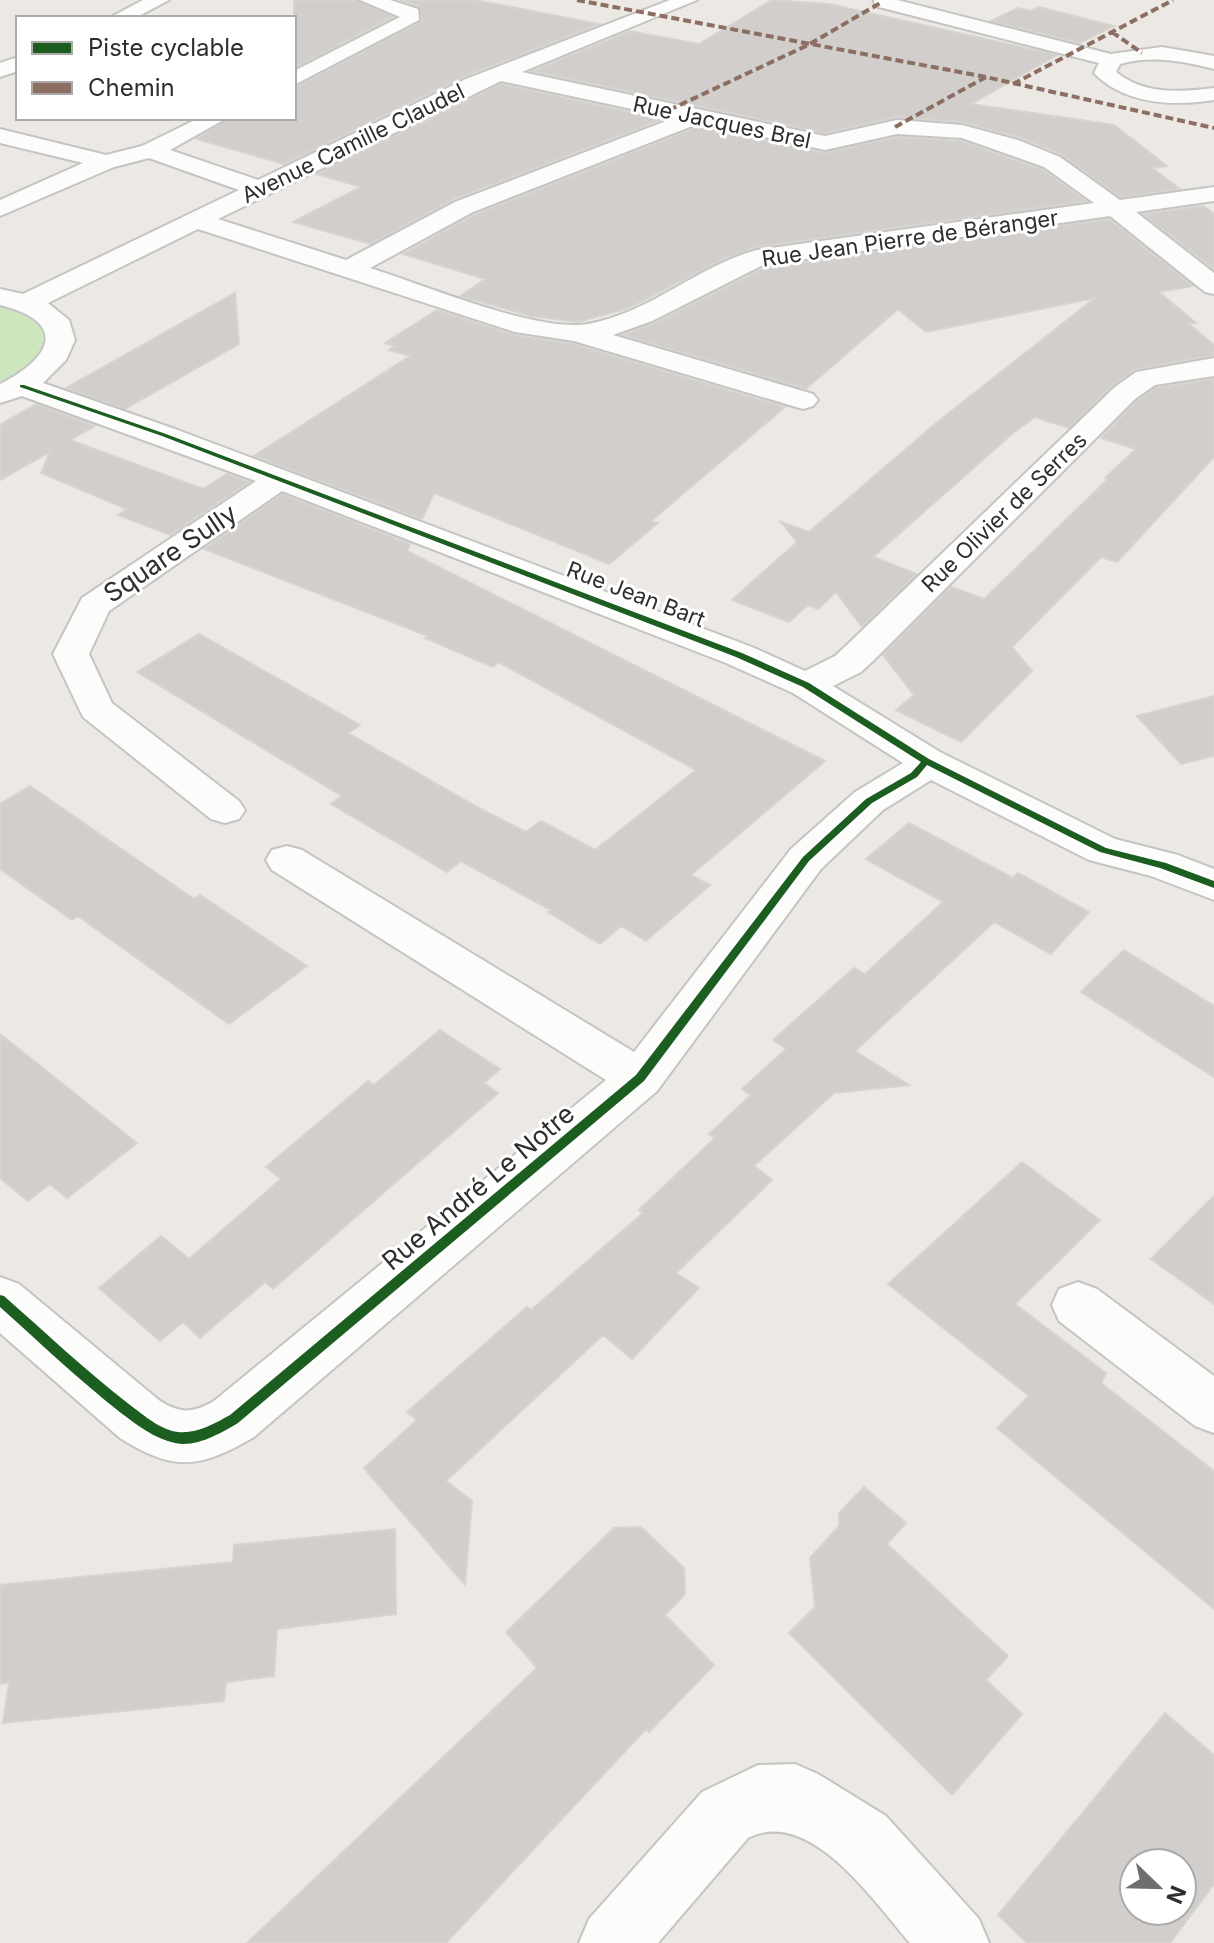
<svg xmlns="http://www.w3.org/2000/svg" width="1214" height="1943" font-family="Inter,sans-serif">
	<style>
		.green { fill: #cee6be }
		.building { fill: #d1cecb; stroke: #d7d4d0; stroke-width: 2; fill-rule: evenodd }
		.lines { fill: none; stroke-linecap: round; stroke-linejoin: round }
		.minor-casing { stroke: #c5c4c5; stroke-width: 4 }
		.minor { fill: #fcfcfb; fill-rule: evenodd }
		.quiet { stroke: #8d6e63; stroke-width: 4; stroke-dasharray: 8 4; stroke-linecap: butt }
		.cycleway-casing { stroke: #fff; stroke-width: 5 }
		.cycleway { fill: #1b5e20; fill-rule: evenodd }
		.labels { text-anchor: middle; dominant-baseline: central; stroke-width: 6; stroke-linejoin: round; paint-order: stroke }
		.far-street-label { font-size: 22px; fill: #2e2e2e; stroke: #fff }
		.street-label { font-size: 26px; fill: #2e2e2e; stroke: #fff }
	</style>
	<rect width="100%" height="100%" fill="#ece8e4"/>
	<path class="green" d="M0 304C69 326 51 357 0 387Z"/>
	<path class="building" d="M294 0H357L393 17 294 68Z
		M400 0H475L599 24 465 76 284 164 196 139 230 118H294V88L422 21 419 6Z
		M772 0 829 4 1057 55 971 104 1114 125 1167 166 1152 168 1180 189 1121 197 1061 154 1019 137 962 122 897 117 825 133 532 71 630 31 699 44Z
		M1039 7 1114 26 1080 43 991 21 1018 8 1031 11Z
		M501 84 663 119 454 199 370 244 293 222 361 187 317 174Z
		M700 126 824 153 897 137 961 141 1043 170 1086 201 757 247 723 259 629 308 577 322 531 316 460 296 485 279 403 254 474 215Z
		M1203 206 1214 214V269L1143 214Z
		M1109 219 1193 286 1159 292 1196 323 1189 324 1214 345V355L1135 369 1113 385 1069 428 1035 417 1013 433 873 557 917 574 862 627 836 592 818 609 808 605 789 622 732 600 797 542 781 522 809 532 935 424 1095 298 926 332 898 309 806 389 623 335 653 324 764 268Z
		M235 293 239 344 125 409 66 388Z
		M437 310 514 335 573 344 785 407 651 521 658 523 609 564 434 493 422 519 254 456 410 356 389 350 394 346 385 343Z
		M1214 379V457L1117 562 1101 557 1012 647 1032 671 961 742 896 710 914 695 883 655 951 587 984 599 1108 479 1105 478 1136 449 1101 438 1137 401 1156 388Z
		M36 404 95 426 70 440 203 489 227 474 249 482 170 535 118 515 127 509 41 473 50 452 0 480V425Z
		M282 494 410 544 407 551 825 761 691 875 710 885 646 941 621 926 600 944 548 912 551 910 461 861 447 872 331 804 342 796 137 672 199 634 360 725 348 733 477 807 526 832 541 821 595 850 696 770 498 662 493 667 425 638 428 636 204 549Z
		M1214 696V756L1181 764 1137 716Z
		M30 786 194 899 200 895 307 966 229 1024 78 916 72 920 0 869V804Z
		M909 823 1013 878 1018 873 1089 912 1051 954 994 922 855 1051 909 1085 834 1093 754 1166 772 1180 676 1273 699 1288 632 1359 603 1335 446 1481 472 1501 465 1585 364 1468 417 1420 407 1412 527 1307 531 1310 643 1213 639 1210 715 1138 709 1134 751 1095 742 1089 786 1049 773 1040 854 968 865 974 943 902 866 859Z
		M1124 950 1214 1006V1077L1081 992Z
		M440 1030 500 1069 484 1083 498 1093 273 1289 265 1282 200 1338 183 1322 160 1341 99 1288 161 1236 189 1259 281 1179 266 1167 368 1081 374 1085Z
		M0 1034 137 1143 67 1198 50 1184 28 1201 0 1178Z
		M1022 1162 1100 1220 1015 1304 1106 1373 1101 1383 1214 1471V1609L997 1428 1029 1396 888 1284Z
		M1214 1196V1304L1151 1259Z
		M864 1487 906 1523 887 1544 1008 1656 986 1680 1022 1714 952 1795 789 1633 815 1607 810 1558 839 1526V1513Z
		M641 1527 684 1568 685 1594 665 1615 714 1665 649 1732 646 1729 446 1943H247L537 1668 506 1632 614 1528Z
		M395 1529 396 1614 277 1629 274 1676 226 1682 224 1701 3 1723 9 1683 0 1684V1585L233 1562 234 1545Z
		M1165 1713 1214 1755V1884L1170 1943H1027L998 1915ZM1134 1863H1182V1911H1134Z"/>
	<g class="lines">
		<g class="minor-casing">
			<path id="minor" d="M143 0H169L135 18H109Z
				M360 0H390L418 9 419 20 294 85V71L400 17Z
				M670 0H697L522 72 825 136 897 120 962 125 1018 140 1060 157 1120 200 1214 187V201L1136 212 1214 273V294L1205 292 1110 216 763 265 652 321 613 335 813 394 818 400 813 406 803 409 574 341 515 332 198 229 48 303 69 320 75 340 66 360 43 383 175 429 752 647 805 671 835 656 848 644 1115 387 1136 372 1214 358V376L1155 385 1135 399 874 660 861 672 833 686 940 752 1115 839 1178 855 1214 869V900L1151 876 1089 860 931 780 883 810 821 869 657 1091 254 1437C199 1469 174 1472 120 1438L0 1333V1277L19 1284 160 1401C181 1414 193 1413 214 1401L606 1080 272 870 266 860 272 850 287 846 302 850 634 1052 791 849 855 792 903 763 793 693 726 663 282 491 109 611 89 654 112 703 239 801 245 810 239 819 225 823 211 819 83 717 53 654 82 598 256 481 22 396 0 403V384C52 358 69 322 0 305V289L23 294 239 190 149 158 114 167 0 216V200L83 163 0 143V129L106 155 142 146 199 118H227L170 150 258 180 466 79ZM501 81 674 118 455 202 346 260 218 219ZM700 123 825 150 897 134 962 138 1044 167 1094 203 757 250C712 262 672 293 630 311 612 318 596 324 577 325 524 327 424 285 370 268L473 212Z
				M874 0H897L1111 54 1162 47 1209 55 1214 56V69C1182 61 1152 55 1120 64L1116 72C1144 95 1181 92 1214 88V100C1174 106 1130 105 1098 77L1094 73 1099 63 875 6Z
				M18 57V71L0 77V63Z
				M1078 1282 1097 1289 1214 1376V1433L1195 1426 1059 1321 1052 1305 1059 1289Z
				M795 1764 818 1774 886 1816 979 1919 989 1943H910C874 1902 810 1806 748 1838L658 1943H579L589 1919 702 1792 758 1765Z"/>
		</g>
		<use href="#minor" class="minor"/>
		<path class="quiet" d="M577 0 986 77 1214 128
			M1112 32 1142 53
			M1013 84 1173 0
			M669 110 808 45 882 2
			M895 127 986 77"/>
		<g class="cycleway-casing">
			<path id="cycleway" d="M20 385H24L166 434 742 653 809 683 929 759 1106 848 1166 863 1214 881V888L1160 868 1100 852 927 765 917 777 872 803 809 861 644 1081 238 1423C221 1433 196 1448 175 1443 155 1439 137 1425 121 1413 79 1380 40 1343 0 1307V1295L4 1296C46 1333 86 1371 130 1405 144 1415 160 1430 178 1432 196 1434 214 1424 230 1415L636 1075 803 857 866 799 911 773 921 762 803 687 736 657 162 436 20 387Z"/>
		</g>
		<use href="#cycleway" class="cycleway"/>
	</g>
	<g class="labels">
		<g class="far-street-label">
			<text transform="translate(722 122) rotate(12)">Rue Jacques Brel</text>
			<text transform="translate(353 143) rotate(-26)">Avenue Camille Claudel</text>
			<text transform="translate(910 238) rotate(-8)">Rue Jean Pierre de Béranger</text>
			<text transform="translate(1004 512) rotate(-44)">Rue Olivier de Serres</text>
			<text transform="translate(636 594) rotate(21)">Rue Jean Bart</text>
		</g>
		<g class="street-label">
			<text transform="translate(170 553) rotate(-34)">Square Sully</text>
			<text transform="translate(478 1187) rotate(-40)">Rue André Le Notre</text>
		</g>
	</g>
	<rect x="16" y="16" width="280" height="104" fill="#ffffff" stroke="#ababab" stroke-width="2"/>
	<rect x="32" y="42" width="40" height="12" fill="#1b5e20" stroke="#ababab" stroke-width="2"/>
	<text x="88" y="56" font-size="24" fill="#2e2e2e">Piste cyclable</text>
	<rect x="32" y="82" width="40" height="12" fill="#8d6e63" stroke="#ababab" stroke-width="2"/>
	<text x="88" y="96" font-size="24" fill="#2e2e2e">Chemin</text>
	<g transform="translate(1158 1887) rotate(113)"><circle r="38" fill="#ffffff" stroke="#ababab" stroke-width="2"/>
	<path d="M0-6L14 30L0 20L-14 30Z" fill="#706f6e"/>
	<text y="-12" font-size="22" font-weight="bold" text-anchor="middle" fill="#2e2e2e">N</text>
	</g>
</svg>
